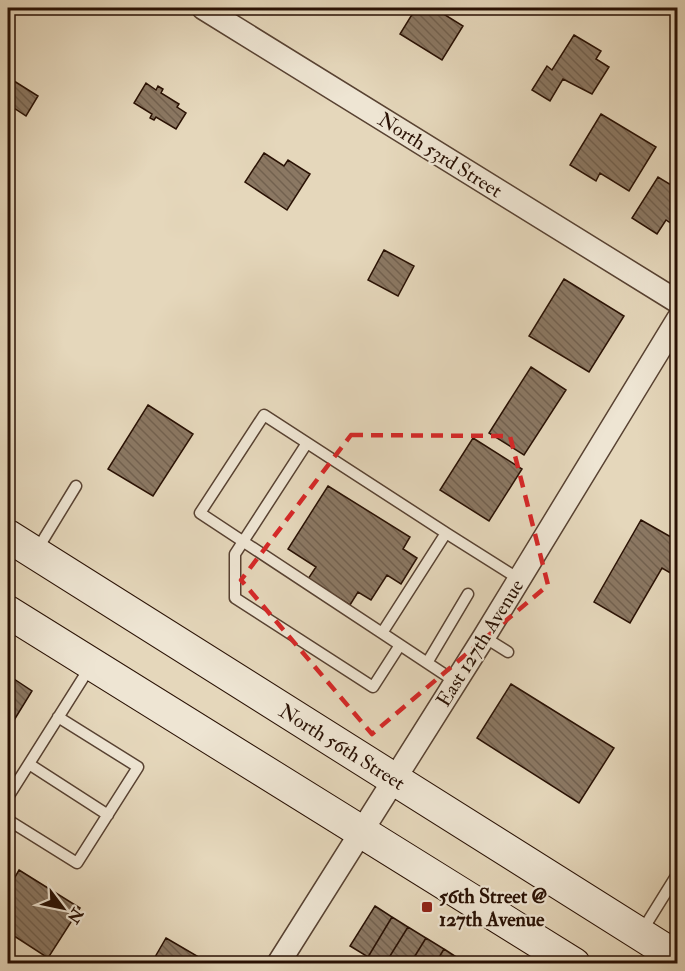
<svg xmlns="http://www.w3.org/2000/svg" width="685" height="971" font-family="'IM FELL Double Pica',serif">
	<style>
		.building { fill: url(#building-back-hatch); stroke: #291104; stroke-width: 1.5 }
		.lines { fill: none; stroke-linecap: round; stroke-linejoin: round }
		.lane-casing { stroke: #584232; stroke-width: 13 }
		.street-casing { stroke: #584232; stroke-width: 25 }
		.secondary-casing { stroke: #291104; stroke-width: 34 }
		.lane { stroke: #eee5d3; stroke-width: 10 }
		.street { stroke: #eee5d3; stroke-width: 22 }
		.secondary { stroke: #eee5d3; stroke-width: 32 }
		.marked { fill: none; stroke: #d62828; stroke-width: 4.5; stroke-dasharray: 12 8; stroke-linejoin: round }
		.poi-dot { fill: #8f2418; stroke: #eee5d3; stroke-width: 2 }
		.labels { text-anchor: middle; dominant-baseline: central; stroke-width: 4.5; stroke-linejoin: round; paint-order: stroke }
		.street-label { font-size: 20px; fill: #291104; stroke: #eee5d3 }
		.poi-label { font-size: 20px; font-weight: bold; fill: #291104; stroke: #eee5d3; text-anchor: start }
	</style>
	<defs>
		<pattern id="building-back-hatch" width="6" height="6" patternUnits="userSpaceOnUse" patternTransform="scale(1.5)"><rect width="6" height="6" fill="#8b7863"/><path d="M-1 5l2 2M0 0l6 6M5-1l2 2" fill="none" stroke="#72614f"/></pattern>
	</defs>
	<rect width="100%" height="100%" fill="#e5d7bb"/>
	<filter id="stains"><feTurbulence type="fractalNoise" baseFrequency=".00333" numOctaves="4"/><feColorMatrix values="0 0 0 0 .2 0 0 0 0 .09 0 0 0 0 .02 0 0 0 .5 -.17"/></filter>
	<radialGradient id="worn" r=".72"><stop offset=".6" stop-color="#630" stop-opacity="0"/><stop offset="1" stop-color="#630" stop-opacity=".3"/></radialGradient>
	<path class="building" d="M416 8H434L463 26 442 60 400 34Z
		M574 35 601 51 596 59 609 67 592 94 563 79 550 101 532 90 547 66 552 70Z
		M14 81 38 96 26 116 8 104V91Z
		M146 83 156 90 158 86 163 89 161 93 179 104 177 107 186 113 176 129 156 117 154 120 150 118 152 114 134 103Z
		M601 114 656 147 629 191 600 173 596 181 570 165Z
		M264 153 284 166 288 160 310 174 287 210 245 182Z
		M678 175V228L666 220 657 234 632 218 658 177 671 185Z
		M384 250 414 266 398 296 368 280Z
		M564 279 624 316 589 372 529 336Z
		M531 367 566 390 524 455 489 433Z
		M148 405 193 434 153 496 108 469Z
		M473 438 522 469 489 521 440 490Z
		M328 486 410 537 403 549 417 558 401 584 387 575 371 600 358 592 350 605 308 579 316 567 288 549Z
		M641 520 678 541V570L674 575 662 568 630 623 594 602Z
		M8 675 32 691 8 730Z
		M511 684 614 748 579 803 477 738Z
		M19 870 80 908 48 958 8 932V889Z
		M375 906 392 917 368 957 350 946Z
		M392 917 408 927 385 964H379L368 957Z
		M408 927 426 938 410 964H385Z
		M166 938 197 956 193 964H151Z
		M426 938 444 949 435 964H410Z
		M444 949 464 962 463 964H435Z"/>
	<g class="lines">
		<g class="lane-casing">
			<path id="lane" d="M8 363V361
				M307 443 235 554V598L373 687 400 645
				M37 550 76 486
				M382 633 200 513 264 415 446 533
				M484 637 508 652
				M427 663 468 594
				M456 682 382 633 446 533 519 579
				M29 764 108 815
				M8 797 90 667
				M8 820 77 863 138 767 58 717
				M642 931 678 873"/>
		</g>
		<g class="street-casing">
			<path id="street" d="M203 8 678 302
				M278 964 484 637 678 319"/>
		</g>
		<g class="secondary-casing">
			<path id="secondary" d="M8 536 678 958
				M8 612 574 964"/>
		</g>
		<use href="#lane" class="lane"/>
		<use href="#street" class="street"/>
		<use href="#secondary" class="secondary"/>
	</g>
	<path class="marked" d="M351 435 510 436 548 585 372 734 241 580Z"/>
	<rect class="poi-dot" x="421" y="901" width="12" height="12" rx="3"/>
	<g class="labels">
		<g class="street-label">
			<text transform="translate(440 155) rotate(32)">North 53rd Street</text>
			<text transform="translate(480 643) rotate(-58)">East 127th Avenue</text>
			<text transform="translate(342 747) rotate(32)">North 56th Street</text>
		</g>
		<g class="poi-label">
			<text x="439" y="896">56th Street @<tspan x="439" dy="23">127th Avenue</tspan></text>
		</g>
	</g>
	<rect width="685" height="971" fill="none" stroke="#e5d7bb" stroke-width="30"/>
	<rect x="9" y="9" width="667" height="953" fill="none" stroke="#291104" stroke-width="3"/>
	<rect x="15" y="15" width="655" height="941" fill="none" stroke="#291104" stroke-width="1.5"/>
	<g transform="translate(63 908) rotate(122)" stroke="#eee5d3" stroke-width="4.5" paint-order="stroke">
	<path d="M0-4.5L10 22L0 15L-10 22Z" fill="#291104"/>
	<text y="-9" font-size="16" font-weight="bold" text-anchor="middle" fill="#291104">N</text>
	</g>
	<rect width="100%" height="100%" filter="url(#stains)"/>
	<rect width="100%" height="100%" fill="url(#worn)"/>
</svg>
